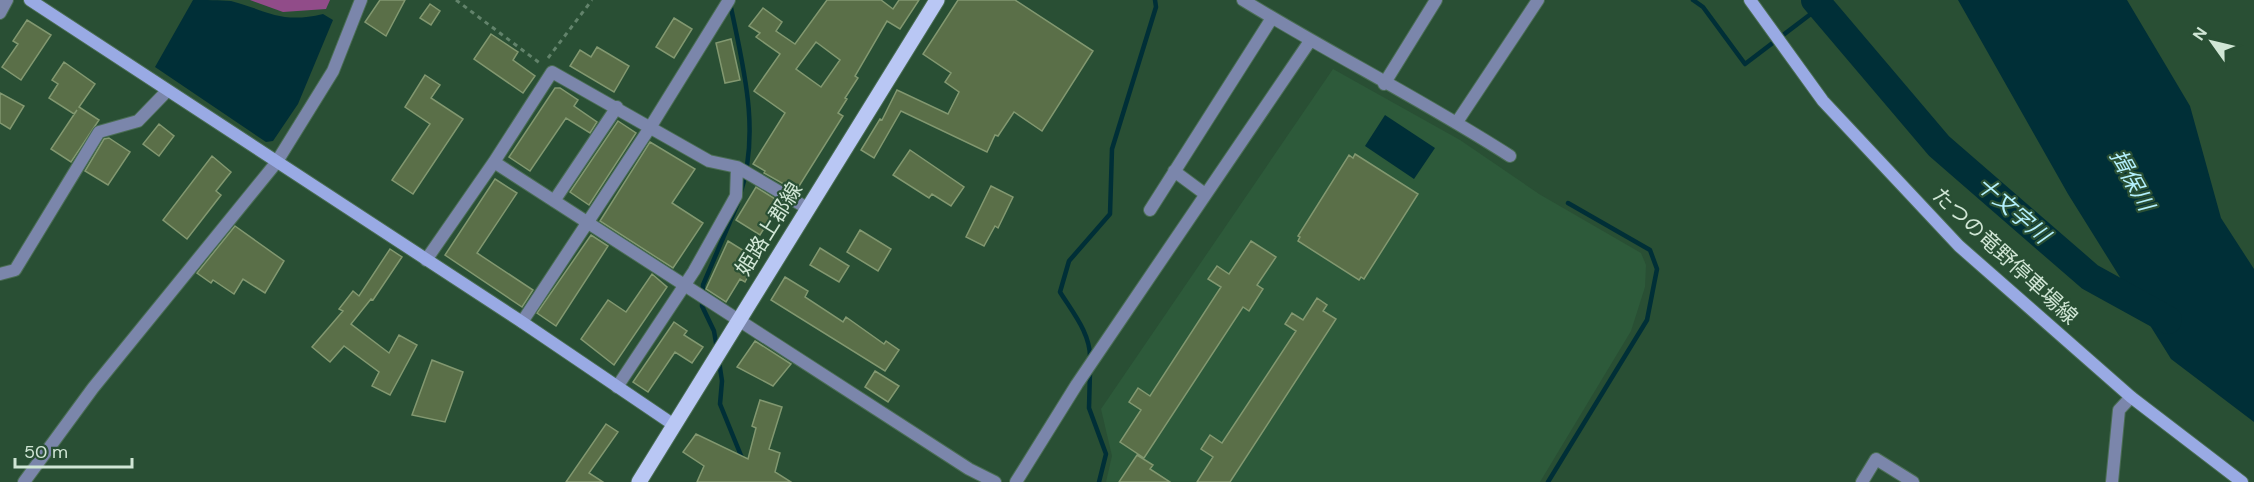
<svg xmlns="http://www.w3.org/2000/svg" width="2254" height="482" font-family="'DM Sans','Noto Sans JP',sans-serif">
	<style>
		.built { fill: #2d5a3a }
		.green { fill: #914c89 }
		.water { fill: #002f37 }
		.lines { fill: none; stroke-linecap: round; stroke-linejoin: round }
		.stream { stroke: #002f37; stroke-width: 4.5 }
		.river { stroke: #002f37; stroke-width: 28 }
		.building { fill: #5a6f48; stroke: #829870; stroke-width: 1.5; fill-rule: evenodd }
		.street-casing { stroke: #4a6d54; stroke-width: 14 }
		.secondary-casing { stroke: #4a6d54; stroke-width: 14 }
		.primary-casing { stroke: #4a6d54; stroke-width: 17 }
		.path { stroke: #62836b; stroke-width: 3; stroke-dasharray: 4.5 4.5; stroke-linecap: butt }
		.street { stroke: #7b86ab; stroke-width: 12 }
		.secondary { stroke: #99aae4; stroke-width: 12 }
		.primary { stroke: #b9c7f4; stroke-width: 15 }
		.labels { text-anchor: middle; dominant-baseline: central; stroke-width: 4.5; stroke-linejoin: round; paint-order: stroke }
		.street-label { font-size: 21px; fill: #d0e6d5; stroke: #294f34 }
		.water-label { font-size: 22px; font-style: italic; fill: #b3effc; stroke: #294f34 }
	</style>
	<rect width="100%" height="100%" fill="#294f34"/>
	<path class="built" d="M1333 69 1460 140 1539 194 1641 253 1646 265 1645 287 1631 331 1540 482H1106L1112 456 1101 409Z"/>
	<path class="green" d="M250 0H330L326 9 283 12Z"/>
	<path class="water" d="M193 0C205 0 220 0 231 1 269 11 281 24 323 14L333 20 298 104 273 141 266 142 155 67Z
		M1958 0H2127L2190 106 2221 218 2254 269V422L2171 359 2068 194Z
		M1385 115 1435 148 1414 179 1365 146Z"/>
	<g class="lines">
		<path class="stream" d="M1693 0 1703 7 1745 64 1820 7
			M730 3C743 66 761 131 740 195
			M717 349 714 331 702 306 703 285 738 203
			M1090 359C1091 334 1073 313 1060 292L1069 261 1110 214 1112 149 1156 7 1155 0
			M719 361 722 381 720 404 742 458
			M1090 371 1089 408 1106 454 1099 482
			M1548 482 1647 320 1657 269 1650 250 1568 203"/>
		<path class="river" d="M1815 0 1939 146 2090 277 2168 320"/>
	</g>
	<path class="building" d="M380 0H405L386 36 365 22Z
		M827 0H881L893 9 899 0H919L900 29 887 21 855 76 858 78 845 98 847 99 838 113 843 116 796 191 764 173 765 171 753 164 785 113 754 91 780 54 756 37 760 33 749 26 763 8 782 22 776 31 795 44ZM816 42 840 60 821 87 796 69Z
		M958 0H1015L1093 51 1042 131 1014 112 998 136 995 135 987 152 901 111 874 158 861 150 880 119 882 120 897 90 948 114 959 92 945 82 951 73 923 54Z
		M430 4 440 11 431 25 420 18Z
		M674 18 692 29 674 58 656 47Z
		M27 20 51 35 21 80 2 67 18 44 13 41Z
		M491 34 518 52 513 60 535 76 523 93 474 59Z
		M731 39 740 80 725 83 716 43Z
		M597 47 629 66 614 92 570 66 580 50 591 57Z
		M64 62 95 84 79 107 99 120 71 162 51 149 77 110 74 114 49 98 58 84 52 80Z
		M425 75 440 85 431 98 463 119 413 194 392 180 430 124 405 107Z
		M555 88H560L578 100 574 106 597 122 590 133 566 118 530 171 509 157Z
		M0 93 24 106 10 129 0 123Z
		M618 121 636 133 589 205 570 192Z
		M159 124 174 136 159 156 143 144Z
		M109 138 130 152 108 185 85 171 104 139Z
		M650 142 695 169 672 203 703 223 673 268 600 221Z
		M910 150 964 187 951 206 932 194 929 198 893 175Z
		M1355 154 1418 194 1364 279 1361 277 1359 280 1298 241 1300 237 1298 236 1349 155 1353 158Z
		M212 156 231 172 216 191 221 195 187 239 163 220Z
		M495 179 517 193 477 253 533 290 522 307 445 255Z
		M991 186 1013 197 998 228 995 226 984 246 966 237Z
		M756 187 780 202 760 235 736 220Z
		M235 226 284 261 265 293 243 279 234 294 213 280 211 283 197 273Z
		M860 230 891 249 878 271 847 252Z
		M591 235 608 246 556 326 537 313Z
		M728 241 757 259 745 282 740 279 726 302 706 289Z
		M1251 241 1276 257 1257 285 1263 289 1249 311 1243 307 1144 458 1120 442 1141 410 1129 402 1138 388 1150 396 1221 287 1208 279 1217 266 1229 274Z
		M820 248 849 266 839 282 810 265Z
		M390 249 402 257 373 300 371 299 351 324 389 353 399 335 417 345 390 395 372 386 379 372 344 346 330 362 312 347 343 311 339 309 353 291 359 296Z
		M652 274 667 287 614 365 581 339 608 300 626 312Z
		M785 277 808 291 805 297 843 322 846 317 884 344 886 341 899 350 885 371 771 300Z
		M1317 298 1327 305 1323 311 1336 319 1230 482H1197L1213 457 1201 449 1210 435 1222 443 1296 331 1285 324 1292 313 1303 320Z
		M674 322 687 331 684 335 703 347 692 363 675 352 648 392 633 382Z
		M755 341 791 364 773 386 737 367Z
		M432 360 463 372 445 422 412 415Z
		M875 371 899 386 888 402 865 387Z
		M760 400 782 407 769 449 780 453 775 472 791 482H697L704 466 683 452 696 434 748 459 756 428 752 426Z
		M606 424 618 432 589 473 603 482H566Z
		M1137 455 1153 465 1150 469 1170 482H1119Z"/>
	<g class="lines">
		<g class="street-casing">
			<path id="street" d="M1243 0C1331 54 1423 100 1510 156
				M0 13 7 0
				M1384 84 1436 0
				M1457 122 1538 0
				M494 162 969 469 995 482
				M1174 171 1205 194
				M554 201 617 107
				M1150 210 1272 18
				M426 260 494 162 552 72 709 161 737 167 807 208
				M0 274 15 270 99 132 138 121 167 91
				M522 322 651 126 729 0
				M617 387 694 271 736 196 737 167
				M24 482 93 388 276 163 333 71 361 0
				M1016 482 1077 384 1310 41
				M1862 482 1876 459 1913 482
				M2112 482 2119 410 2131 397"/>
		</g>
		<g class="secondary-casing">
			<path id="secondary" d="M30 0 522 322 674 425
				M1750 0 1823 101 1959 246 2131 397 2242 482"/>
		</g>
		<g class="primary-casing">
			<path id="primary" d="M639 482 937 0"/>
		</g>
		<path class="path" d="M456 0 541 64
			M548 58 592 0"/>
		<use href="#street" class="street"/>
		<use href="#secondary" class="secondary"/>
		<use href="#primary" class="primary"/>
	</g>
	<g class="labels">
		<g class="street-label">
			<text transform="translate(769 229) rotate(-58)">姫路上郡線</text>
			<text transform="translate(2005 256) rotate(43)">たつの竜野停車場線</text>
		</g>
		<g class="water-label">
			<text transform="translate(2132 180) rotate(61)">揖保川</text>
			<text transform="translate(2013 210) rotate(41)">十文字川</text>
		</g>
	</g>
	<g transform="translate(2212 42) rotate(304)" stroke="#294f34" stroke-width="4.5" paint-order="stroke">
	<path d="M0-4.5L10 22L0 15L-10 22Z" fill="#d0e6d5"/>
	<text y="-9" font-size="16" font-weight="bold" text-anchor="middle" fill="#d0e6d5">N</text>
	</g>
	<path d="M15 458v9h117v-9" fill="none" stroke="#d0e6d5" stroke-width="3"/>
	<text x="24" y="458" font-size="18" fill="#d0e6d5" stroke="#294f34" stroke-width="4.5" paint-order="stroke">50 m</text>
</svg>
